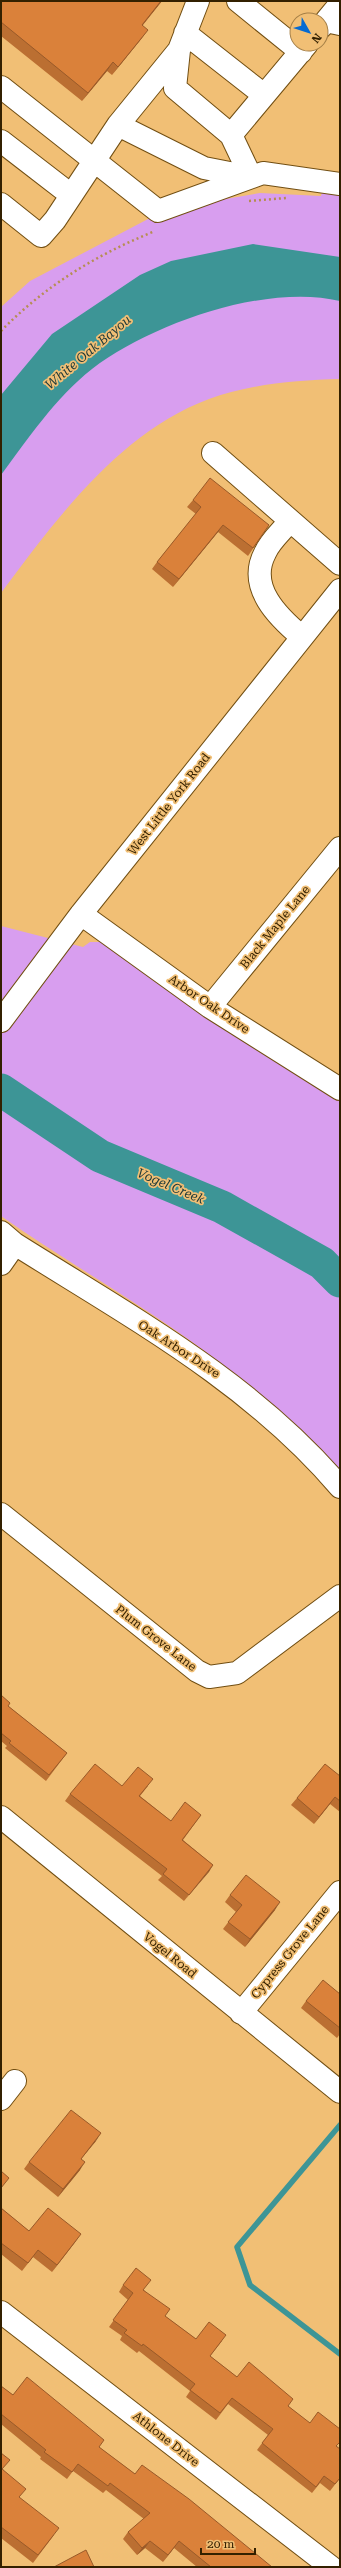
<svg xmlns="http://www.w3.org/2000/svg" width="341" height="2568" font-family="'Roboto Serif',serif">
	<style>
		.green { fill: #d89eef }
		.water { fill: #3d9596 }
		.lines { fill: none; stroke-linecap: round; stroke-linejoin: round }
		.stream { stroke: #3d9596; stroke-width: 5.5 }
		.river { stroke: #3d9596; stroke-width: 33 }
		.minor-casing { stroke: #714e12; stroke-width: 24 }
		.path { stroke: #b68d51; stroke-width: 2.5; stroke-dasharray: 2 3; stroke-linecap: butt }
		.minor { stroke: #fff; stroke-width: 22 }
		.wall { fill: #bb6f32 }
		.shaded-wall { fill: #995a29 }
		.building { fill: #da813a; stroke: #995a29 }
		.labels { text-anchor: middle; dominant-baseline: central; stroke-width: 3.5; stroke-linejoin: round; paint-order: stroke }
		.street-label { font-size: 12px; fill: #332000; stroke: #f1bf75 }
		.water-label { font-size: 13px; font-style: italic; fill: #1c3838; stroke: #f1bf75 }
	</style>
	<rect width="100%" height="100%" fill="#f1bf75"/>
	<path class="green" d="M323 187 340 190V379C296 380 251 384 209 399 120 432 56 519 1 593V307L30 281 150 218 177 216 220 200 260 193 321 196Z
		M1 926 83 947 90 942H101L340 1098V1473C303 1434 265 1397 222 1364 152 1310 74 1267 1 1216Z"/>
	<path class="water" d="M253 244 340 257V301C266 283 151 324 92 369 55 398 28 439 1 475V395L52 334 140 275 171 261Z"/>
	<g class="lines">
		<path class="stream" d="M340 2125 237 2247 250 2285 340 2354"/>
		<path class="river" d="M1 1090 100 1156 222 1207 322 1263 340 1281"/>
		<g class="minor-casing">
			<path id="minor" d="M238 1 301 52
				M326 21 340 4
				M321 27 326 21 340 24
				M185 33 264 95
				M179 50 175 88 231 135
				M1 87 158 211 263 173 340 184
				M118 125 204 168 250 177
				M1 141 71 195
				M251 177 231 135 307 44
				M1 204 41 236 55 220 118 125 179 50 198 1
				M213 453 340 564
				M290 521C282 531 270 541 265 553 247 587 278 617 302 637
				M81 914 210 1007 340 1089
				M210 1007 340 848
				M1 1021 81 914 340 590
				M1 1232 15 1244C129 1316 251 1382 340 1487
				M1 1264 15 1244
				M1 1514 197 1671 209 1677 237 1673 340 1596
				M1 1817 340 2092
				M241 2013 340 1892
				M1 2099 15 2081
				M1 2312 331 2567"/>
		</g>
		<path class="path" d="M249 201 286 198
			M1 331C46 285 96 255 155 231"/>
		<use href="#minor" class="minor"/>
	</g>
	<path class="wall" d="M1 1H162L143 25 142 38 112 75 107 71 82 101 1 36Z
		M193 500 269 525 248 556 218 532 173 587 152 569 157 562 196 514 187 507Z
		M1 1695 8 1706 67 1753 46 1781 5 1748 7 1746 1 1741Z
		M340 1776V1812L330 1804 314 1824 291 1805 297 1798Z
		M122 1786H148L140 1796 171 1821 201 1815 183 1840 213 1865 184 1901 158 1880 162 1876 65 1801 70 1794Z
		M230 1895 275 1910 245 1947 223 1929 236 1912 225 1902Z
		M340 1994V2034L337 2038 301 2008 306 2001Z
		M96 2141 81 2159 80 2170 58 2197 24 2169 29 2162Z
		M1 2208 29 2231 76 2241 52 2272 33 2257 22 2271 1 2254Z
		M123 2285 144 2290 165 2316 196 2339 222 2341 210 2356 237 2377 288 2406 340 2449V2478L330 2491 320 2483 312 2493 257 2450 268 2435 228 2404 216 2420 186 2397 190 2391 139 2351 137 2353 120 2340 122 2336 109 2327 128 2300 119 2292Z
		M1 2386 13 2395 99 2447 135 2474 272 2567H197L174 2548 163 2562 145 2548 137 2555 123 2539 128 2532 144 2519 106 2490 103 2493 73 2471 67 2479 40 2459 41 2457 1 2424Z
		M1 2453 3 2469 20 2498 54 2535 33 2563 1 2538Z"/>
	<path class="shaded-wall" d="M161 1H162L136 33 142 25Z
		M148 30 142 38 112 75 118 67Z
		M113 62 107 71 82 101 88 93Z
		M223 525 218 532 173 587 179 579Z
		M335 1797 330 1804 314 1824 319 1817Z
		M213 1865 209 1872 184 1901 189 1895Z
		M280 1902 275 1910 245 1947 250 1939Z
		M101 2133 96 2141 75 2166 81 2159Z
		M85 2162 80 2170 58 2197 63 2189Z
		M81 2234 76 2241 52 2272 57 2265Z
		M150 2541 145 2548 137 2555 142 2548Z
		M179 2541 174 2548 163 2562 168 2555Z"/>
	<path class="building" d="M1 1H161L142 25 148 30 118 67 113 62 88 93 1 22Z
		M210 478 269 525 253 548 223 525 179 579 157 562 201 507 193 500Z
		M1 1695 10 1703 8 1706 67 1753 49 1775 9 1743 11 1741 1 1733Z
		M95 1764 122 1786 138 1767 153 1779 139 1796 171 1821 185 1802 201 1815 182 1840 213 1865 189 1895 163 1874 167 1869 70 1794Z
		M325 1764 340 1776V1801L335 1797 319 1817 297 1798Z
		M246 1875 280 1902 250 1939 228 1922 242 1905 230 1895Z
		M323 1980 340 1994V2028L306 2001Z
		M71 2110 101 2133 81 2159 85 2162 63 2189 29 2162Z
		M1 2171 9 2178 1 2188Z
		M1 2208 29 2231 48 2208 81 2234 57 2265 38 2250 28 2263 1 2243Z
		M136 2268 151 2280 143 2290 170 2309 165 2316 196 2339 209 2322 226 2335 210 2356 237 2377 249 2362 293 2399 288 2406 310 2423 318 2412 340 2429V2442L336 2446 340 2449V2478L335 2484 324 2476 316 2487 262 2443 273 2429 232 2398 220 2413 190 2390 195 2384 143 2344 142 2346 124 2333 127 2330 113 2320 133 2293 123 2285Z
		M27 2377 104 2440 99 2447 135 2474 142 2465 189 2499 272 2567H211L179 2541 168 2555 150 2541 142 2548 128 2532 150 2513 110 2483 108 2486 78 2464 72 2472 44 2452 46 2450 1 2414V2386L13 2395Z
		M1 2453 10 2460 2 2469 26 2489 19 2497 59 2528 38 2555 1 2527Z
		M86 2550 94 2567H54Z"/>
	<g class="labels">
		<g class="street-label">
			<text transform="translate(169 804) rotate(-52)">West Little York Road</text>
			<text transform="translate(275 927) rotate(-51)">Black Maple Lane</text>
			<text transform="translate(209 1004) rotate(34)">Arbor Oak Drive</text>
			<text transform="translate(179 1349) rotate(33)">Oak Arbor Drive</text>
			<text transform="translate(156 1638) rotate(38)">Plum Grove Lane</text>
			<text transform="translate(290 1952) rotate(-51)">Cypress Grove Lane</text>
			<text transform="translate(170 1955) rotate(39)">Vogel Road</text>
			<text transform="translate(166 2439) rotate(38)">Athlone Drive</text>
		</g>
		<g class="water-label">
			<text transform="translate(88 352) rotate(-40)">White Oak Bayou</text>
			<text transform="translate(171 1186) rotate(23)">Vogel Creek</text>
		</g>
	</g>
	<rect width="341" height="2568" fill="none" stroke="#332000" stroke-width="4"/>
	<g transform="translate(309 32) rotate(129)"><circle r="19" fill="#f1bf75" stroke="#a57f46"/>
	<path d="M0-3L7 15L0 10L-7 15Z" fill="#056ad2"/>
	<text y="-6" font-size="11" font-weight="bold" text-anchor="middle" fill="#332000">N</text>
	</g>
	<path d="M201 2548v6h54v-6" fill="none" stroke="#332000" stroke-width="2"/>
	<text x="207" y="2548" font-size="12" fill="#332000" stroke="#f1bf75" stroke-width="3" paint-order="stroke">20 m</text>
</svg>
